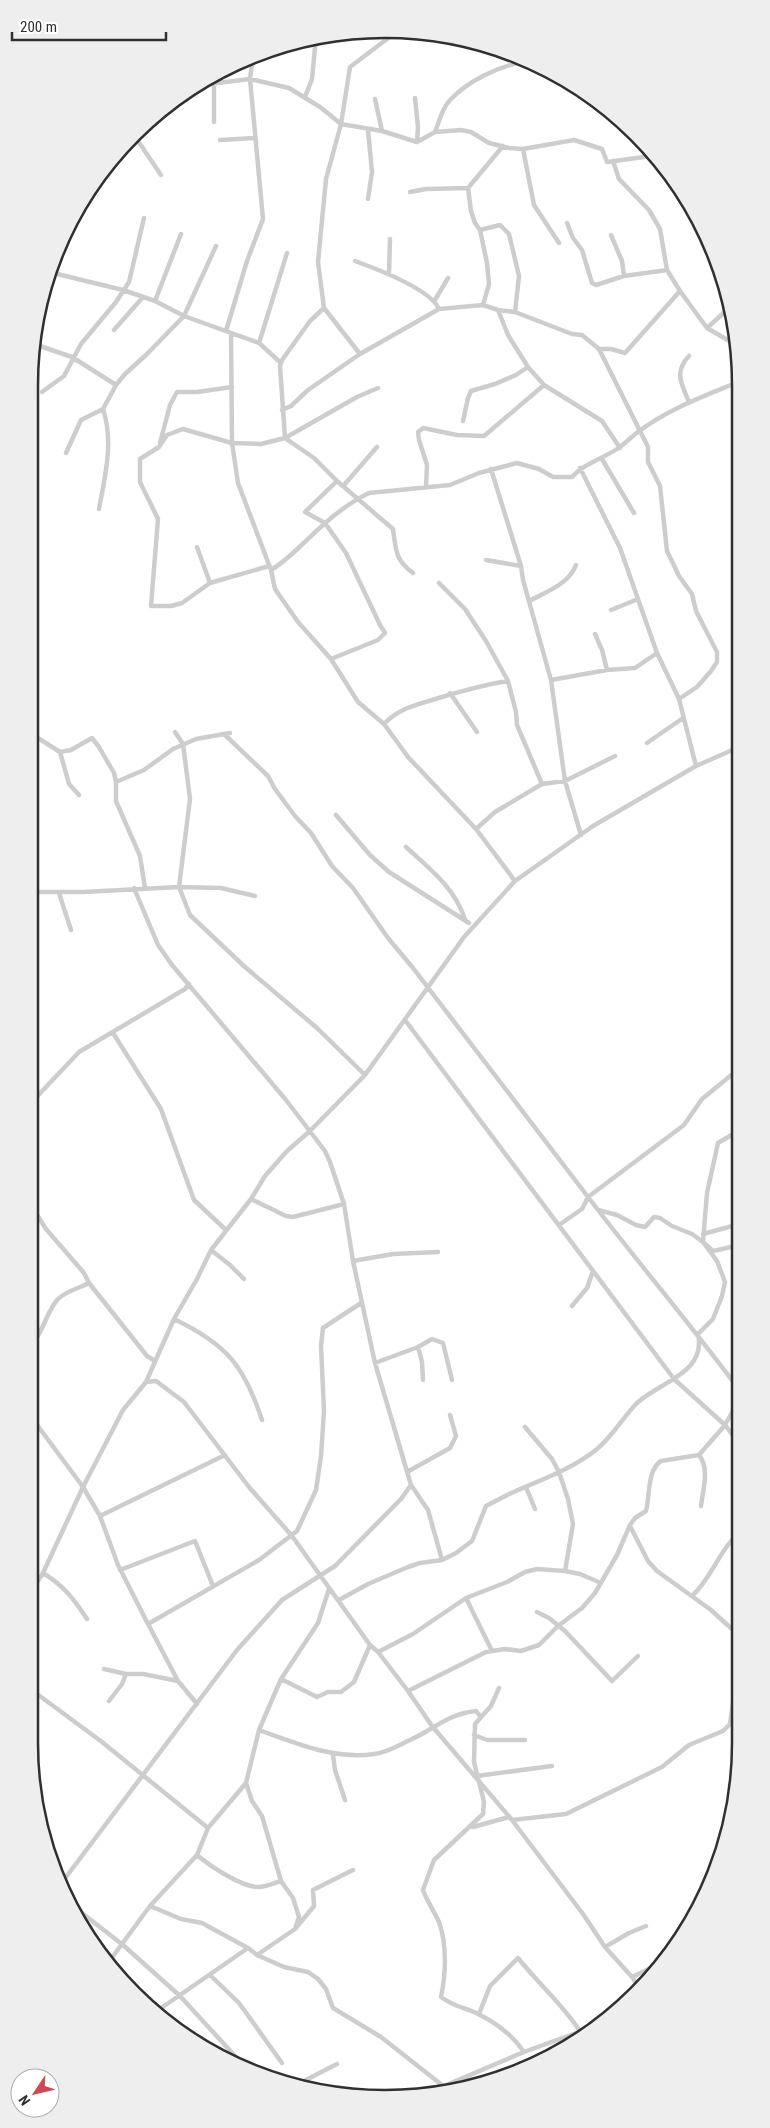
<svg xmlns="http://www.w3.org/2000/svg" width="770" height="2128" font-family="'Roboto Condensed',sans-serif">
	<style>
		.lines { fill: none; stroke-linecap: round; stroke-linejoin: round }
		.minor { stroke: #cdcdcd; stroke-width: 4.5 }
		.rim { fill: none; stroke: #303030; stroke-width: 2.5 }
	</style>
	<rect width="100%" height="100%" fill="#fff"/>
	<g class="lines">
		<path class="minor" d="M193 86 250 79 289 88 320 107 341 124 382 131 417 142 435 132 461 130 471 132 489 143 509 148 523 149 574 140 602 149 607 162 644 157 654 152
			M305 97 312 79 316 37
			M415 98 418 127 417 142
			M375 99 382 131
			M214 122V84
			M368 130 372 172 368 199
			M435 132C439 122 442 108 450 100 469 80 498 67 525 61
			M134 135 161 175
			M220 140 254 138
			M523 149 534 205 559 243
			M613 161 619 179 649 210 660 229 667 270 680 291 707 328 738 346
			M410 192 426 189 468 188
			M567 223 573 238 582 250 592 283 596 285 624 276 667 270
			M480 230 500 225 509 234 519 276 515 312
			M611 235 622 261 624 276
			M355 261C377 269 430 289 439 309
			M49 272 123 290 155 301 184 316 259 343 281 363
			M389 274 390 239
			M435 300 448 278
			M155 301 181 234
			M483 305 489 284 487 263 480 230 475 223 471 211 468 188 503 146
			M324 308 310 321 282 360 280 366 285 438 314 458 337 481 393 529C396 550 395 560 413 573
			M498 310 508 335 528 367 544 385 602 421 620 448
			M707 328 729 308
			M114 330 143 297
			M226 331 247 261 263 219 250 79 253 56
			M231 333 232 443 238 483 271 570 275 589 298 622 331 659 358 702 384 724 408 757 476 829 515 881
			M259 343 287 253
			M34 344 72 357 116 385
			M360 354 324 308 318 262 326 179 341 124 350 67 395 33 392 30
			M42 392 64 376 81 344 116 302 129 282 144 218
			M689 402C681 383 674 372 689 356
			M282 410 291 406 308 390 360 354 439 309 483 305 498 310 515 312 572 334 582 335 599 349
			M463 421 468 398 471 391 495 384 516 375 528 367
			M160 443 170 405 177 392H197L232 387
			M66 453 81 420 103 409 116 385 125 374 146 355 184 316 216 246
			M602 459 634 513
			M580 468 620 548 657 653 679 699 696 766
			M491 469 521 566 523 580 551 680 565 781 581 835
			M344 485 377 447
			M426 487 427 465 419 440 418 432 423 428 457 435 484 436 544 385
			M99 509C105 476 114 442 103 409
			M197 547 210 583
			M486 560 521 566
			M269 566 210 583 182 603 171 606H151L158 519 140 482V459L159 447 167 435 183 429 232 443 261 444 285 438 357 397 378 388
			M271 570C286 561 295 551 307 540 325 522 346 504 369 493L450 485 479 473 517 463 539 469 553 477H572C583 464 602 459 617 449 625 444 631 437 638 432 668 409 704 396 738 382
			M439 583 465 609 486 641 508 681 516 712 517 725 542 784
			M529 601C546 592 569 584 576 565
			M611 610 638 599
			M595 634 602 650 607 670
			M331 659 378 640 385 633 380 625 346 553 325 523 305 512 337 481
			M551 680 607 670 635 668 657 653
			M450 693 477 732
			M679 699 697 687 711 671 717 662V652L696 611 692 594 679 576 667 551 660 486 648 462V447L599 349H611L625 353 680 291
			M384 724C398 709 413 706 432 700 458 692 482 685 508 681
			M175 732 183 744 190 799 179 887 190 915 245 967 317 1028 365 1075
			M224 734 268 776 275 789 295 816 311 833 332 866 353 888 388 938 413 968 598 1210 617 1215 636 1225 645 1227 654 1217 660 1218 672 1226 692 1234 703 1242 717 1261 725 1282 722 1296 713 1319 698 1334C707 1373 659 1382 637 1403 623 1417 613 1436 597 1449 574 1468 543 1479 516 1491 506 1495 496 1501 486 1506L472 1541 456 1553 442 1560 420 1563 408 1567 368 1584 339 1600
			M29 736 38 738 60 752 71 750 92 738 99 747 114 773 116 782V801L140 856 145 888
			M647 743 683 718
			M60 752 69 784 79 795
			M116 782 144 770 173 749 196 739 230 733
			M336 815 370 855 389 872 469 923
			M476 829 495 812 542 784 565 781 615 756
			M406 847C429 868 456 889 465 920
			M59 893 71 930
			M29 898 39 892H83L179 887 221 888 255 896
			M405 1020 674 1379 725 1425 741 1446
			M113 1033 161 1109 194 1200 226 1230
			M29 1105 79 1052 185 989 189 984
			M740 1130 718 1143 707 1193 703 1242 713 1251 740 1245
			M251 1199 286 1216 293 1217 344 1204
			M29 1202 46 1229 84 1273 89 1283 147 1356 155 1361
			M598 1210C645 1271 695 1330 740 1391
			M559 1225 582 1209 588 1197 684 1125 702 1099 740 1068
			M703 1234 740 1224
			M211 1250 230 1265 244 1279
			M353 1261 393 1254 438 1252
			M572 1306 587 1288 593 1271
			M174 1319C226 1344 244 1365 262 1420
			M418 1347 422 1362 423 1380
			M29 1348C43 1334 45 1315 57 1300 65 1291 78 1289 89 1283
			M375 1363 418 1347 432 1339 443 1343 452 1380
			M146 1382 156 1381 184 1402 249 1487 292 1536 370 1645 378 1652 408 1691 432 1726 512 1820 583 1914 605 1947 632 1977 641 1990
			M29 1414 83 1487 100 1516 118 1565 148 1624 178 1681 197 1704
			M699 1455 725 1425 740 1398
			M407 1472 450 1448 456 1436 450 1415
			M411 1485 428 1510 442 1560
			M526 1487 535 1509
			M100 1516 225 1455
			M630 1526 648 1561 657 1571 711 1610 733 1630 741 1642
			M120 1570 195 1541 213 1586
			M565 1571 580 1574 601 1583
			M43 1573C63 1585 74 1599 87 1619
			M29 1595 43 1573 83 1487 123 1410 146 1382 174 1319 197 1279 211 1250 251 1199 265 1176 287 1151 310 1131 365 1075 464 937 515 881 593 826 696 766 739 747
			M692 1596C713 1577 719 1549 741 1531
			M466 1598 492 1651
			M537 1612 549 1618 565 1631 612 1681 638 1656
			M148 1624 259 1560 297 1531 316 1490 321 1456 324 1411 321 1346 323 1328 361 1303
			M378 1652 413 1634 466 1598 507 1582 525 1572 537 1569 565 1571 573 1524 568 1499 559 1472 552 1459 525 1427
			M104 1669 126 1674
			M281 1679 317 1697 328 1692H341L354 1682 370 1645
			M29 1688 102 1742 208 1828
			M499 1688 491 1706 475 1724 474 1762 484 1802 483 1814 434 1860 423 1890C427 1901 434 1911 439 1922 447 1944 446 1974 441 1997 456 2008 465 2007 480 2015 498 2024 513 2036 524 2052
			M408 1691 486 1652 505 1649 521 1651 539 1645 558 1626 582 1608 595 1593 617 1555 630 1525 635 1518 646 1511C650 1496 647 1470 661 1461L699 1455C710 1469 703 1489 701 1506
			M109 1701 122 1684 126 1674H143L178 1681
			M259 1730C296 1743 334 1760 374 1754 386 1753 399 1745 410 1740 435 1729 447 1714 476 1711L480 1716
			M474 1735 487 1740H525
			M333 1755 335 1770 345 1800
			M477 1776 552 1766
			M246 1783 252 1801 262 1816 281 1881 293 1898 299 1917 295 1929
			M730 1785 734 1802
			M512 1820 566 1814 662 1767 689 1745 723 1731 730 1724 734 1696 741 1682
			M473 1827 509 1817
			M197 1855C210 1866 240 1886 257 1887 264 1888 274 1883 281 1881
			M60 1885 237 1650 282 1600 335 1566 401 1499 411 1485 375 1363 353 1261 344 1204 330 1162 325 1151 286 1100 172 965 158 945 134 888
			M73 1906 123 1945 180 1996 246 2068
			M150 1906 181 1919 202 1923 248 1948 257 1955 284 1967 308 1972 318 1979 326 1989 333 2008 381 2037 442 2085
			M605 1947 629 1933 646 1926
			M257 1955 295 1929 314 1906 313 1890 353 1870
			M108 1963 150 1906 197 1855 208 1828 246 1783 259 1730 281 1679 318 1623 329 1589
			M210 1975 239 2003 282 2063
			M632 1977 661 1963 667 1953
			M154 2013 248 1948
			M479 2014 490 1986 518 1958C538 1983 562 2004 580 2031
			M219 2058 233 2055
			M298 2084 337 2064
			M418 2097 524 2052 601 2024"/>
	</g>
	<path d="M0 0H770V2128H0ZM385 38H385A347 347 0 0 1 732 385V1743A347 347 0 0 1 385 2090H385A347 347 0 0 1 38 1743V385A347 347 0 0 1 385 38Z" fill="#eee" fill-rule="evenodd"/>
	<path class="rim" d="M385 38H385A347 347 0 0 1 732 385V1743A347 347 0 0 1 385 2090H385A347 347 0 0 1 38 1743V385A347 347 0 0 1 385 38Z"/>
	<g transform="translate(35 2093) rotate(235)"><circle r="24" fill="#ffffff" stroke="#acacac"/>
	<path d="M0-4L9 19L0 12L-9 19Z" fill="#d14855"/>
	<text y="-8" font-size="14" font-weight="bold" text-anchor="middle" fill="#303030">N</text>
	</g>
	<path d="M12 32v8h154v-8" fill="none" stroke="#303030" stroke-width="2.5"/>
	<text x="20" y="32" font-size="15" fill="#303030" stroke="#ffffff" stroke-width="4" paint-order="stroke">200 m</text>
</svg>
